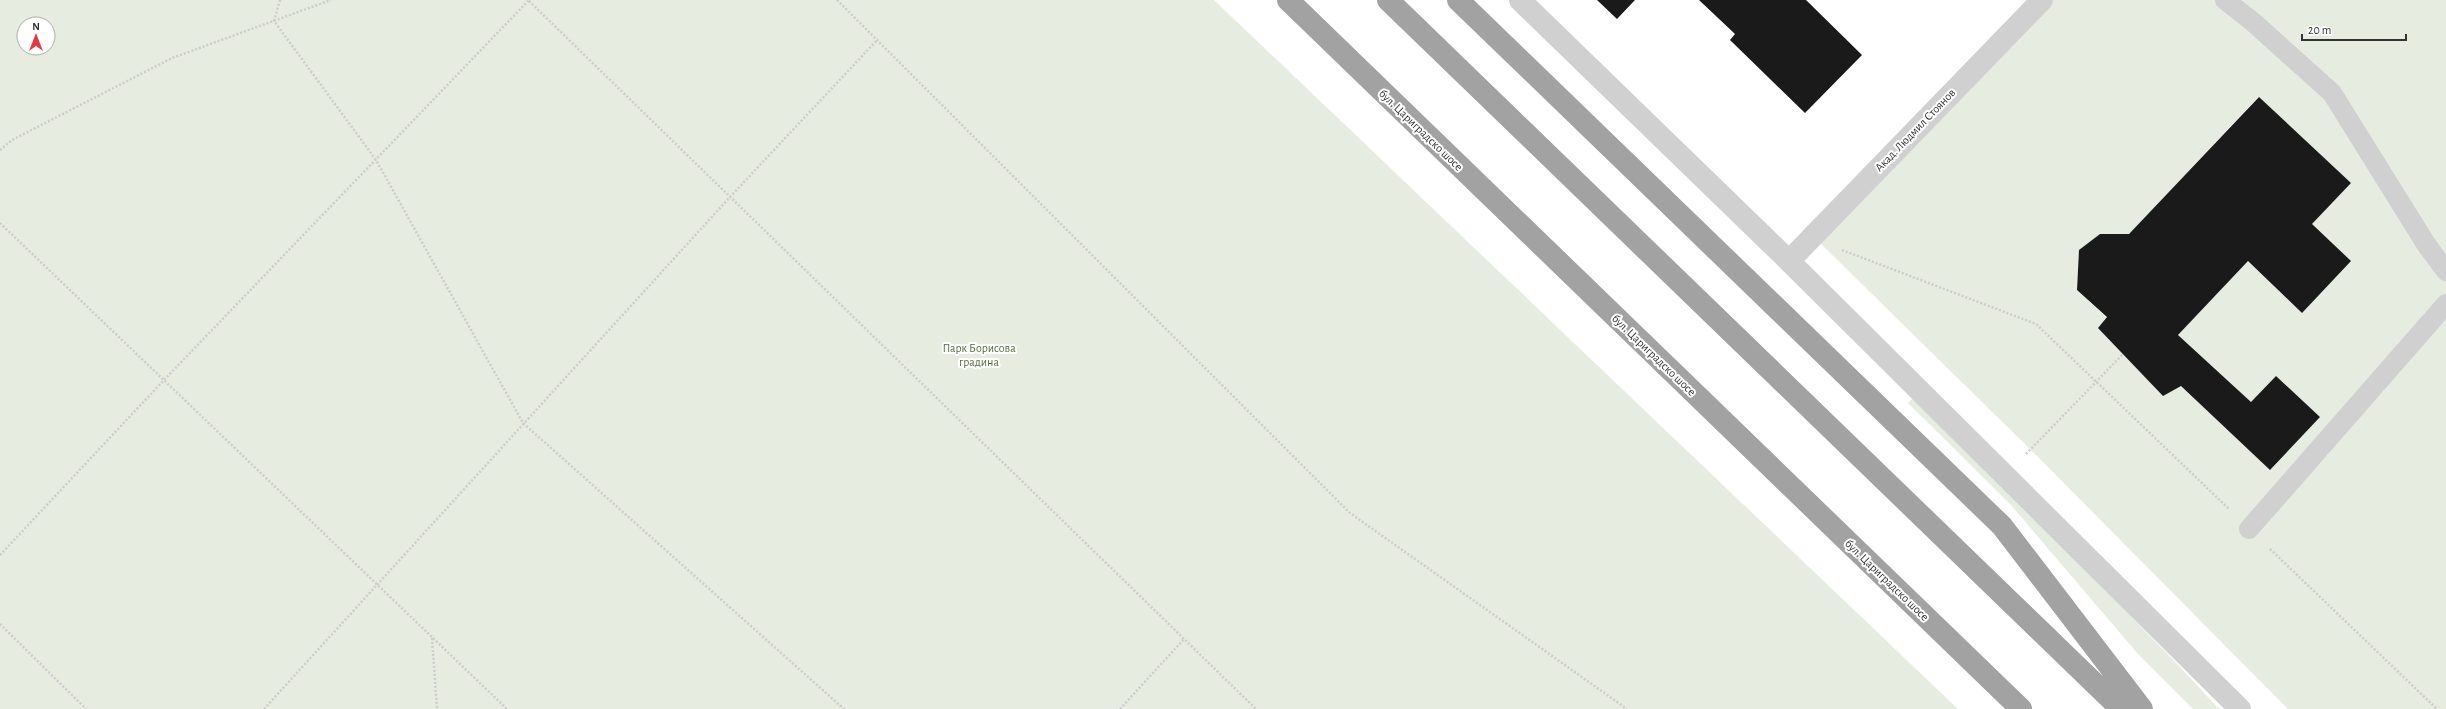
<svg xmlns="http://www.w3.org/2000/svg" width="2446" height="709" font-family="'Alegreya Sans',sans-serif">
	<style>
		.green { fill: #e6ecdf; fill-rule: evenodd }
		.building { fill: #1a1a1a }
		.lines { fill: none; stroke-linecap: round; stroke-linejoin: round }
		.path { stroke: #cdcdcd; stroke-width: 2.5; stroke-dasharray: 2 2; stroke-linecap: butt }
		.service { stroke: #d0d0d0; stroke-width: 20 }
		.minor { stroke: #d0d0d0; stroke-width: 22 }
		.trunk { stroke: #a2a2a2; stroke-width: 22 }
		.labels { text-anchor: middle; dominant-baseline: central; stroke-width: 4; stroke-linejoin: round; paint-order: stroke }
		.street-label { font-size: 12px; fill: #333; stroke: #fff }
		.park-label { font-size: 12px; fill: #56703f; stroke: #fff }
	</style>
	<rect width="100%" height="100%" fill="#fff"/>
	<path class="green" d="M0 0H1214L1958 709H0ZM24 24H48V48H24Z
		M2046 0H2446V709H2288L2031 450 1819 242ZM2258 97 2351 183 2312 224 2302 313 2248 261 2178 335 2251 402 2276 376 2320 417 2270 470 2181 386 2099 328 2106 317 2077 290 2079 250 2100 234H2129Z
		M1916 395 2180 667 2219 709H2193L2138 654 2011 505 1908 403Z"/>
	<path class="building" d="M1597 0H1635L1617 19Z
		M1699 0H1806L1862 55 1805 113 1730 40 1735 34Z
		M2259 97 2351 183 2312 224 2351 261 2302 313 2248 261 2178 335 2251 402 2276 376 2320 417 2270 470 2181 386 2163 396 2098 328 2107 317 2077 290 2079 250 2100 234H2129Z"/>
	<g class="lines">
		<path class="path" d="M280 0 274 21 376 160 523 423 844 709
			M837 0 1350 513 1627 709
			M529 1 1256 709
			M0 150 12 140 172 58 331 0
			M0 223 507 709
			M1842 250 2036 324 2229 509
			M2026 454 2123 354
			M2270 549 2437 709
			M0 555 164 380 529 0
			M0 624 86 709
			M432 638 437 709
			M264 709 730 197 878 39
			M1120 709 1184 639"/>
		<path class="service" d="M2225 0 2253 22 2332 93 2426 244 2446 271
			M2249 529 2446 304"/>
		<path class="minor" d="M1520 0 1789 261 2240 709
			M1789 261 2042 0"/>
		<path class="trunk" d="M1288 0 2021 709
			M1388 0 2121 709
			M1458 0 2002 526 2142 709"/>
	</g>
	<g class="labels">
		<g class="street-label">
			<text transform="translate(1421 130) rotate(44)">бул. Цариградско шосе</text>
			<text transform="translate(1915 130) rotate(-46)">Акад. Людмил Стоянов</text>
			<text transform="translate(1654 355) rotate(44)">бул. Цариградско шосе</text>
			<text transform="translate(1887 580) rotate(44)">бул. Цариградско шосе</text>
		</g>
		<g class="park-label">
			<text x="979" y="348">Парк Борисова<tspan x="979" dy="14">градина</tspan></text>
		</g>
	</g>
	<g transform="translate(36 36)"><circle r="19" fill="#ffffff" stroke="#adadad"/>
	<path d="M0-3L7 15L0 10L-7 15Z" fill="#e63946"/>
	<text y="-6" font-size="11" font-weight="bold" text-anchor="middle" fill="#333333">N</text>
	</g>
	<path d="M2302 34v6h104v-6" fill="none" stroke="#333333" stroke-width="2"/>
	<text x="2308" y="34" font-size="12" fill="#333333" stroke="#ffffff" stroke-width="3" paint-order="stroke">20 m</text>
</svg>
